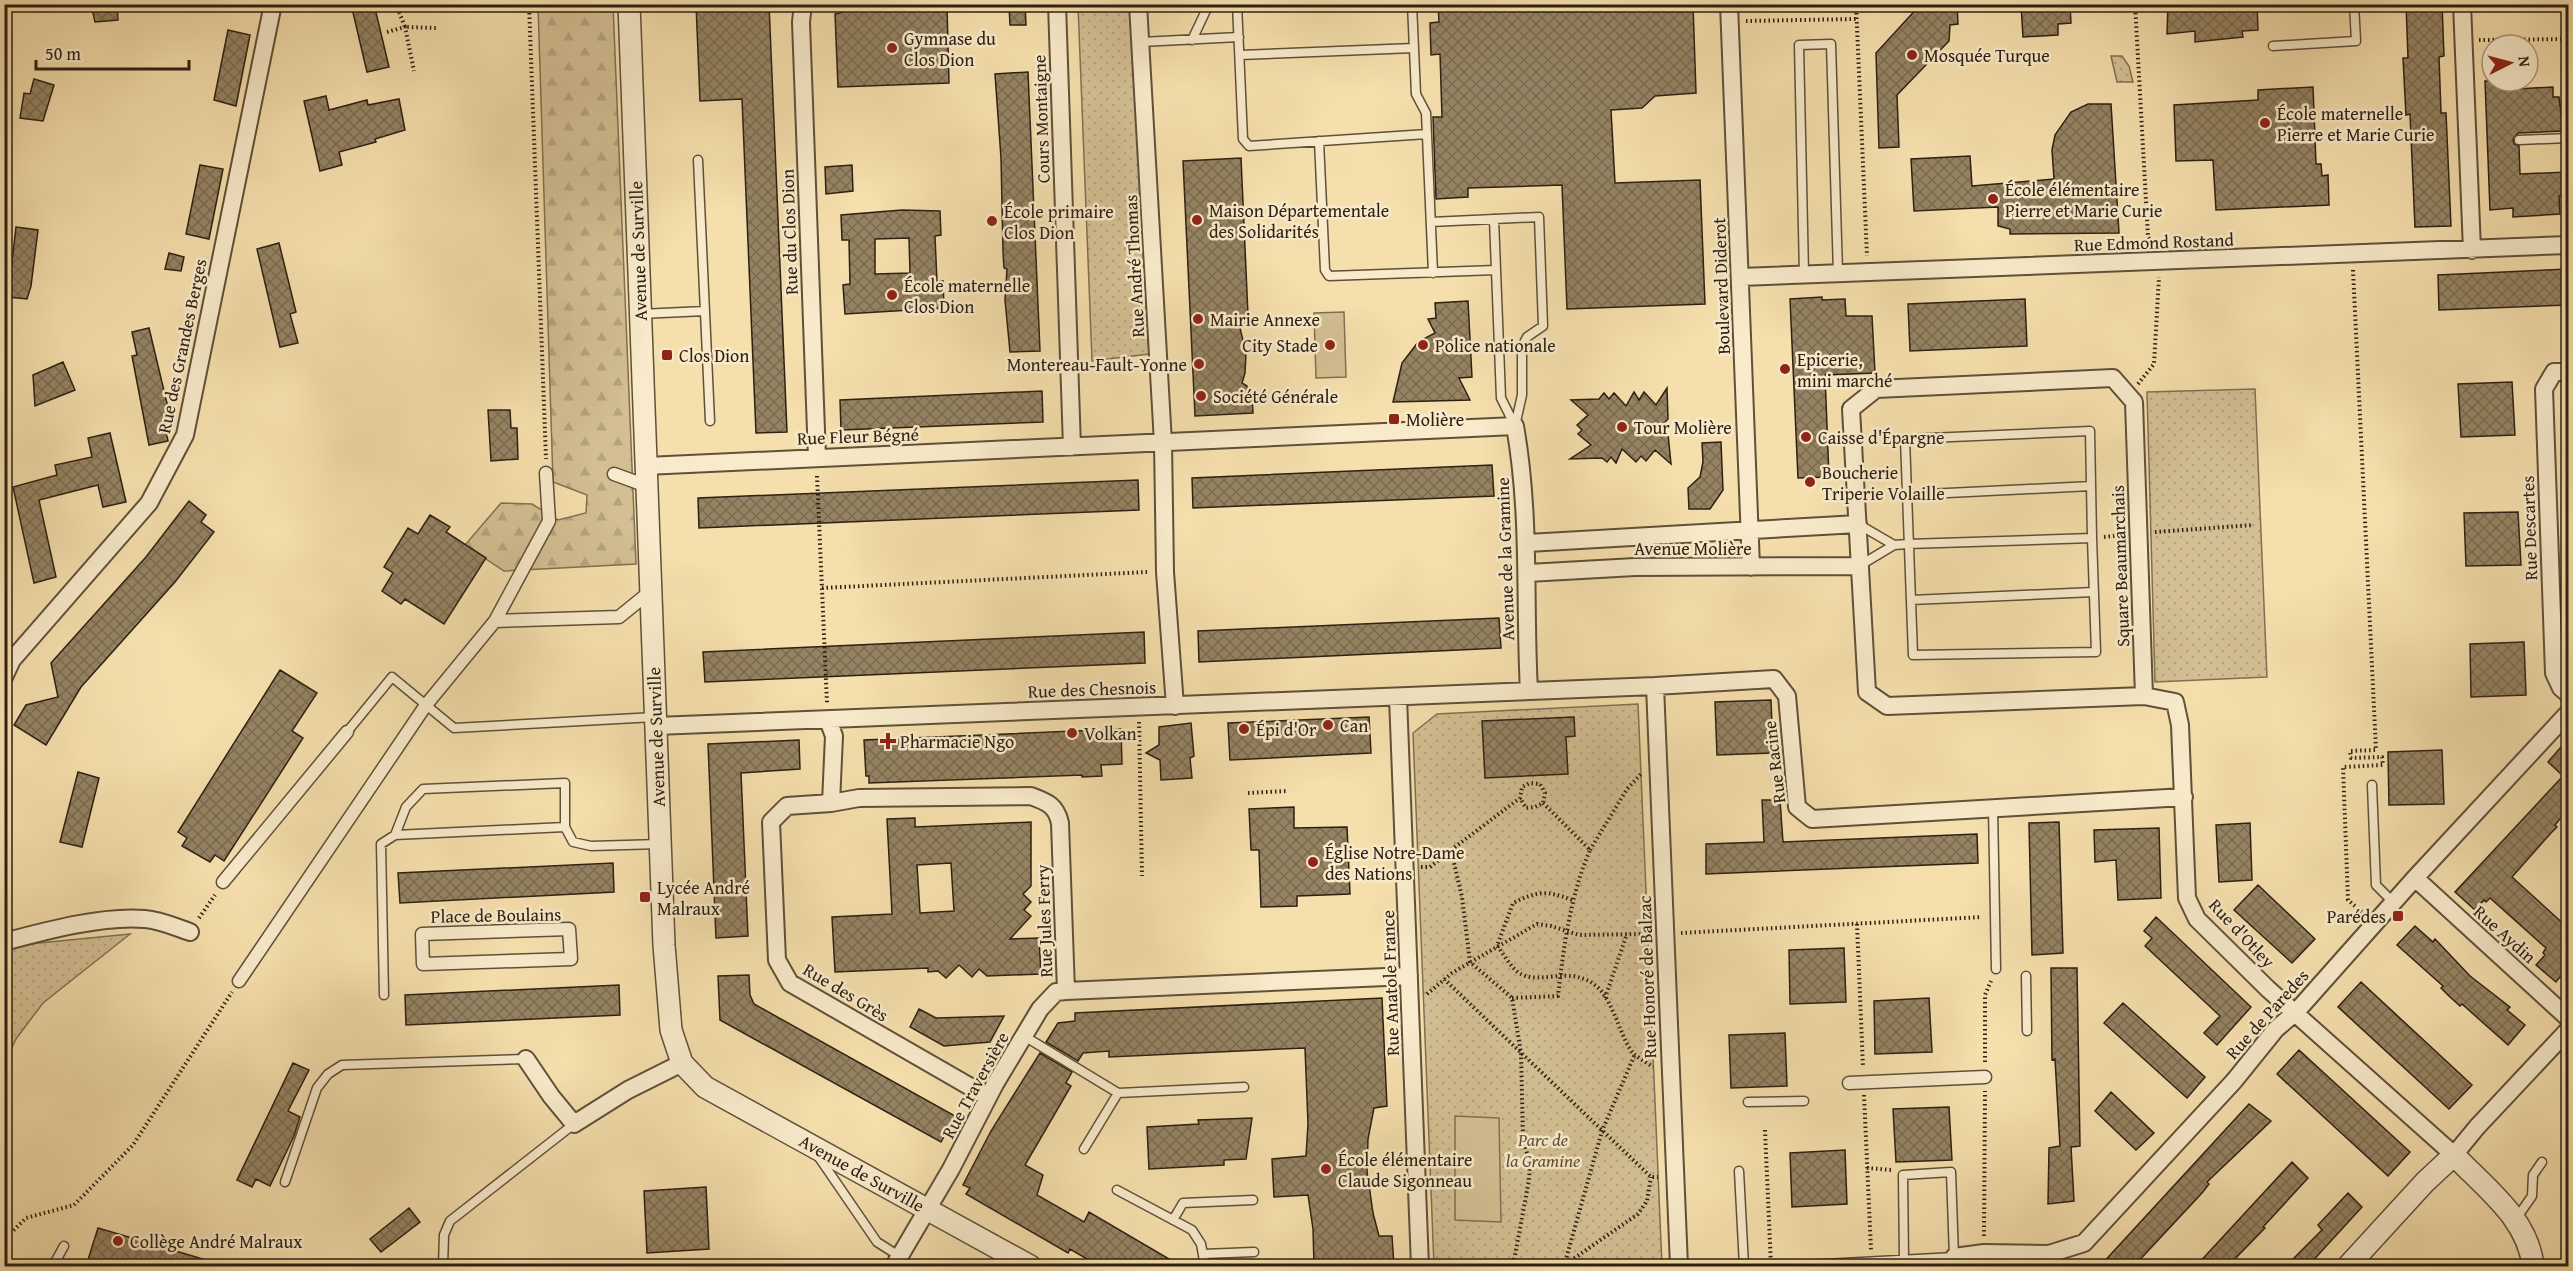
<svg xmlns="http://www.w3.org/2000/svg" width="2573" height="1271" font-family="'Gentium Book Plus',serif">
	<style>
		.grass { fill: url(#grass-dots); stroke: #807052; stroke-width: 1.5 }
		.forest { fill: url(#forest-firs); stroke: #807052; stroke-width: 1.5 }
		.garden { fill: #d3bf93; stroke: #807052; stroke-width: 1.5 }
		.building { fill: url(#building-cross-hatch); stroke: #2d2012; stroke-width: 1.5; fill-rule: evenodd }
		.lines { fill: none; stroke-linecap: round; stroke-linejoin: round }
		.service-casing { stroke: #5f5039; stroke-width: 11 }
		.pedestrian-casing { stroke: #5f5039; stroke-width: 15 }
		.minor-casing { stroke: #5f5039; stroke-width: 20 }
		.tertiary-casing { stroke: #5f5039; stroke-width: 24 }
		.path { stroke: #2d2012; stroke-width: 4; stroke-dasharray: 1.5 3; stroke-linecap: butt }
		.service { stroke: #f8eaca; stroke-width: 8 }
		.pedestrian { stroke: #f8eaca; stroke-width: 12 }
		.minor { stroke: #f8eaca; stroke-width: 16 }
		.tertiary { stroke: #f8eaca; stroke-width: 21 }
		.poi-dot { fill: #8f2418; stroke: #f8eaca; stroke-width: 2 }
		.labels { text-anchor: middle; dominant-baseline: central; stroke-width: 5; stroke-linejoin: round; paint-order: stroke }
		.poi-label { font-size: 18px; fill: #2d2012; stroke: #f8eaca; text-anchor: start }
		.street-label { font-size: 18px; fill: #2d2012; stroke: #f8eaca }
		.park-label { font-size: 18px; font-style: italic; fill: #5f5039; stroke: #f8eaca }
	</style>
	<defs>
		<pattern id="grass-dots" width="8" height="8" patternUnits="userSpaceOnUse" patternTransform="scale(1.5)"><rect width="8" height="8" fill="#d3bf93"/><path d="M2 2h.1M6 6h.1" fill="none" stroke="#b5a47e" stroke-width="1.8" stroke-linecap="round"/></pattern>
		<pattern id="forest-firs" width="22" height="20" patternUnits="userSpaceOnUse" patternTransform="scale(1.5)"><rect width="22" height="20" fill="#d3bf93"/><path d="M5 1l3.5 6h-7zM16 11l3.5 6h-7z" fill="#b5a47e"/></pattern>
		<pattern id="building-cross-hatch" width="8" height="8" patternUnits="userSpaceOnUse" patternTransform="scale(1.5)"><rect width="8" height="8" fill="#958363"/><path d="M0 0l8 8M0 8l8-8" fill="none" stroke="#7a6b50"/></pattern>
	</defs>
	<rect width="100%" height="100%" fill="#f5dfad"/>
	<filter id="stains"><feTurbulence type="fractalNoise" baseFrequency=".00333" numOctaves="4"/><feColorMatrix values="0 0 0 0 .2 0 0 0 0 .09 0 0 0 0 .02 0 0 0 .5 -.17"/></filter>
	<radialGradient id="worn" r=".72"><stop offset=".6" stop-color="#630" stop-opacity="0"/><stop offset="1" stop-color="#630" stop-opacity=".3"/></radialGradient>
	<path class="grass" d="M1078 5H1130L1149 354 1092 361Z
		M2111 56H2122L2129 66 2133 82H2117Z
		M2255 389 2267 677 2155 682 2147 392Z
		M1638 704 1662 1266H1434L1413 733 1437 714Z
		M130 934 43 1003 16 1039 5 1062V951L19 945Z"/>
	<path class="forest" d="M538 5H613L636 564 504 571 465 545 501 503 532 504 558 520 586 513 587 495 553 482Z"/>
	<path class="garden" d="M1344 312 1346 377 1316 378 1314 313Z
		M1455 1116 1499 1118 1501 1222 1455 1220Z"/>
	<path class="building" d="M91 4H117L118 20 95 22Z
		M351 4H374L389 67 367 72Z
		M696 4H769L787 432 756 433 742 99 700 101Z
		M854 4H927V6L947 7 949 83 838 87 835 14 855 9Z
		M1009 4H1025L1026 25H1010Z
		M1438 4H1693L1696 93 1655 96 1642 108 1611 110 1615 183 1700 180 1705 304 1567 309 1562 185 1468 188V197L1436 199 1433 117H1442L1440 54 1431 55 1430 23 1439 22Z
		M1921 4H1957L1958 24 1950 25 1949 41 1897 95 1899 147 1879 148 1876 53Z
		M2021 4H2070L2071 23 2058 24V35L2023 37Z
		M2168 4H2257L2258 30 2242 31 2243 37 2195 42V31L2167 34Z
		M2406 4H2442L2444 56 2439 57 2441 113H2446L2451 226 2415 227 2410 114 2406 115 2403 58H2408Z
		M228 30 250 35 236 106 214 100Z
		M1028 72 1040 351 1010 352 1005 300 1007 269 1004 268 1003 252 1001 158 995 74Z
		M34 79 54 85 43 121 20 118 24 93 30 94Z
		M2485 81H2517V89L2553 87V97H2559L2563 131 2518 133 2513 140 2514 144 2519 146 2520 174 2568 172V196H2559L2560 214 2513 217V208L2490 210Z
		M2313 87 2316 164H2321L2322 176 2328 175 2329 205 2216 210 2213 160 2176 161 2174 105 2258 100V90Z
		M326 96 329 110 367 100 368 105 399 99 405 130 375 139 376 142 339 152 342 165 320 171 304 101Z
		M2088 104H2111L2119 233 2010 234V229L1998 226V207L1914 211 1911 159 1970 156 1972 186 2054 179 2052 150 2055 135 2071 112Z
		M1241 158 1248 315 1244 316V325L1240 328 1246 353 1245 373 1242 383 1247 386 1248 396H1252L1253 413 1195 416 1183 161Z
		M200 165 223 169 209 239 186 234Z
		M852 165 853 191 826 194 825 167Z
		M902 210 940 211 941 235 935 236 937 282 943 281 944 308 845 314 843 285 850 284 849 240H842L841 215ZM909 238 910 273 875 274V239Z
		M16 227 38 230 31 286 27 299 8 297Z
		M279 243 296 312 290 314 298 343 280 347 257 249Z
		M169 253 184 257 181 271 165 269Z
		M2568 269V305L2439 310 2438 275Z
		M1822 297V300L1845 299 1846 316H1872L1875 373 1825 375 1829 477 1798 478 1790 299Z
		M2025 299 2027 346 1910 351 1908 304Z
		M1468 301 1472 377 1459 378 1470 400 1393 402 1402 363 1418 342 1435 333 1428 319 1436 318 1435 303Z
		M149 328 171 420 164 421 168 441 149 445 132 356 137 355 132 332Z
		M63 362 75 390 35 406 33 375Z
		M2512 382 2515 435 2461 437 2458 384Z
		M1667 388 1668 419 1660 427 1668 434 1671 464 1655 450 1646 461 1641 456 1636 462 1622 449 1616 463 1611 457 1607 462 1602 458 1570 459 1591 445 1578 434 1582 430 1577 425 1588 415 1571 400 1599 399 1604 393 1609 399 1614 393 1626 406 1634 392 1639 400 1644 392 1656 405Z
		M1042 391 1043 422 841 430 840 400Z
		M488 410H510L511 428H517L518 459 491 461Z
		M110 433 126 502 103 507 98 485 39 500 56 577 34 583 13 487 57 475 55 465 92 457 88 438Z
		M1721 442 1723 490 1710 509H1689L1688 488 1700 477 1703 462 1702 443Z
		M1492 465 1494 496 1193 508 1192 478Z
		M1138 480 1139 510 699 528 698 498Z
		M189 501 206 515 201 522 214 532 175 582 81 687 46 745 14 725 26 705 58 697 51 663 146 557Z
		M2518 512 2521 565 2466 566 2464 513Z
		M430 515 450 527 446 532 486 558 444 624 405 599 401 604 382 591 393 573 384 567 408 528 418 534Z
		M1499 618 1501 648 1199 662 1198 631Z
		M1144 632 1145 663 705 682 703 652Z
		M2524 642 2526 695 2471 697 2470 644Z
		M280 670 317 693 292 731 303 738 224 861 215 855 210 862 182 846 187 838 178 832Z
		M1771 700 1773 753 1717 755 1715 702Z
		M1369 717 1371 753 1230 760 1228 723Z
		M1574 717 1575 736 1566 737 1568 774 1485 778 1482 721Z
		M1191 723 1194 756 1190 758 1192 778 1161 780 1160 760 1146 753 1159 745V727Z
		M1121 729 1122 764 1101 765 1102 776 1082 777V775L869 783V776H866L864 740Z
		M2568 739V809L2555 825 2557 827 2551 833 2512 877 2568 928V967L2556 982 2536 965 2545 955 2543 953 2546 948 2490 898 2486 902 2484 900 2475 910 2455 892 2563 776 2548 762Z
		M799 740 800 769 741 773 748 936 716 938 708 744Z
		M2442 750 2444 804 2389 805 2388 752Z
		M78 772 99 778 82 847 60 842Z
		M1762 800H1780L1783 842 1977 834 1978 863 1706 874V844L1764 842Z
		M1294 807V828L1347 827 1350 894 1297 896V906L1261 907 1259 850H1251L1249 809Z
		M915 818V827L1031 822V886L1023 894 1031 902 1024 910 1031 916 1010 939 1039 938 1041 974 987 976 979 969 972 977 959 965 946 978 938 971 928 972V968L835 972 832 917 892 914 887 819ZM951 863 954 911 920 913 917 865Z
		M2059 822 2063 953 2032 955 2029 823Z
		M2250 823 2252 880 2219 882 2216 825Z
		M2159 828 2161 898 2118 900 2116 860 2095 862 2094 830Z
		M613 863 614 892 400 903 398 873Z
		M2258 885 2315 939 2292 963 2234 910Z
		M2156 917 2251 1007 2217 1045 2204 1033 2220 1016 2145 946 2152 938 2144 931Z
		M2415 926 2433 942 2435 939 2470 976 2510 1007 2507 1010 2525 1025 2508 1045 2462 1004 2460 1006 2450 997 2441 988 2443 986 2397 945Z
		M1844 948 1846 1002 1790 1004 1789 950Z
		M2051 968H2077L2080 1146 2071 1147 2074 1201 2048 1204 2049 1148 2060 1146 2055 1059 2052 1060Z
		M749 975 750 995 754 1004 955 1116 941 1142 720 1020 718 976Z
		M2361 982 2472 1085 2449 1109 2338 1007Z
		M619 985 620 1015 406 1025 405 995Z
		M1382 998 1387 1106 1374 1108 1368 1139 1367 1171 1373 1213 1379 1236H1392L1394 1266H1314L1313 1229 1308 1195 1274 1197 1272 1159 1306 1156 1308 1124 1305 1048 1109 1057V1051L1083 1053 1078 1061 1046 1042 1058 1023 1075 1021V1013Z
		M1929 998 1932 1052 1875 1054 1874 1001Z
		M2123 1003 2205 1077 2187 1098 2104 1023Z
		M919 1009 936 1018 1004 1016 990 1042 944 1046 910 1027Z
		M1785 1033 1787 1086 1731 1088 1729 1035Z
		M2299 1050 2410 1152 2388 1176 2277 1074Z
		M1040 1053 1072 1072 1066 1083 1071 1086 1025 1165 1043 1175 1037 1195 1084 1222 1089 1212 1181 1266H1099L1070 1249 1068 1253 966 1194 970 1188 963 1185 991 1131Z
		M293 1063 309 1070 288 1111 300 1117 294 1136 270 1186 256 1179 252 1187 237 1180Z
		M2111 1092 2154 1133 2136 1150 2095 1111Z
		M2249 1104 2271 1121 2207 1182 2209 1184 2202 1193 2134 1266H2100Z
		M1949 1107 1952 1160 1896 1162 1893 1109Z
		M1252 1118 1246 1159 1224 1160V1165L1149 1169 1147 1127 1199 1124 1198 1120Z
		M1845 1150 1847 1204 1792 1207 1790 1153Z
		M2292 1162 2308 1178 2263 1227 2265 1228 2228 1266H2196Z
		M706 1187 709 1249 647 1253 644 1191Z
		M2348 1193 2362 1207 2308 1266H2286L2322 1230 2318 1225Z
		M409 1208 420 1222 381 1252 370 1239Z
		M98 1228 213 1262 212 1266H86Z"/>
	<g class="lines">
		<g class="service-casing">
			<path id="service" d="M1237 4 1243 139 1249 146 1427 134
				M1412 4 1416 94 1426 113 1433 273
				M2462 7 2537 4
				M1192 40 1209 4
				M1141 42 1239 37
				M2273 46 2356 41 2354 4
				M1240 55 1414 48
				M4 119 7 125 4 152
				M2519 140 2568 138
				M1319 141 1325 270 1329 276 1496 270 1501 398 1515 426
				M698 160 710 421
				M1494 219 1496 270
				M1431 222 1539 217 1543 326 1527 337 1522 347V395L1515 426
				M1804 274 1799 45 1831 44 1838 273
				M640 314 705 311
				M1907 495 2091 486
				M1858 524 1894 545 1859 566
				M1894 545 1908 544 2092 538 2090 431 1905 439 1913 655 2096 652 2092 538
				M1911 600 2094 592
				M347 732 392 677 454 728 655 717
				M2372 785 2376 885 2393 902
				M1993 807 1996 969
				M395 835 406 807 423 789 565 783V827
				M2026 976 2027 1031
				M384 995 381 844 395 835 565 827 573 842 591 846 660 844
				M1024 1036 1118 1093
				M1748 1102 1804 1101
				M1084 1149 1118 1093 1244 1087
				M818 1156 877 1242 899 1256
				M1739 1171 1744 1266
				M285 1182 317 1088 328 1074 342 1065 526 1059
				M1117 1190 1192 1230 1201 1244 1205 1266
				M2516 1219 2532 1196 2533 1175 2542 1162
				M1173 1220 1183 1203 1253 1200
				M1203 1254 1254 1252
				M53 1266 64 1246
				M443 1266 444 1235 450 1221 574 1124
				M1787 1266 1954 1257 1951 1172 1903 1175 1904 1260"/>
		</g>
		<g class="pedestrian-casing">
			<path id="pedestrian" d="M614 474 647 486
				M495 621 549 521 546 473
				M223 882 347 732
				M569 929 571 959 423 964 422 934Z
				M239 981 426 705 495 621 619 617 651 591
				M1849 1083 1985 1077"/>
		</g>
		<g class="minor-casing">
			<path id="minor" d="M803 4 801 22 817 458
				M1057 4 1072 447
				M1138 4 1163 443 1165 572 1175 706
				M1729 4 1751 567
				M2462 4 2472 250
				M1741 277 2568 245
				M2568 372H2554L2544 389 2554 673 2561 688 2568 694
				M2113 378 2134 402 2144 696 1887 706 1867 692 1851 409 1876 389Z
				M646 466 1515 426C1531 517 1524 600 1529 691
				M1528 543 1858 524
				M1528 573 1635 567 1859 566
				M4 677 12 660 149 503 185 435 273 4
				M1655 686 1679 1266
				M2144 696 2175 702 2180 725 2187 898 2197 919 2268 989 2454 1155 2477 1127 2568 1030
				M1398 697 1420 1266
				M828 720 834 736 831 803
				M656 726 1655 686 1774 679 1787 696 1797 807 1812 819 2184 797
				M2415 878 2568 1018
				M4 942C45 931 104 915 145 919 160 920 175 927 190 932
				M526 1059 551 1096 574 1124 628 1090 682 1063
				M988 1097 790 983 777 960 771 822 787 806 831 803 859 798 1031 796C1047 802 1056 805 1060 823L1066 991 1409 976
				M1954 1257 1984 1253 2049 1254 2084 1243 2234 1081 2276 1029 2296 1012 2415 878 2568 713
				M894 1266 951 1169 995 1084 1040 1009 1056 992 1066 991"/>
		</g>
		<g class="tertiary-casing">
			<path id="tertiary" d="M629 4 664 945 671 1030 682 1063 705 1087 1030 1266
				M2348 1266 2425 1182 2454 1155C2485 1188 2528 1218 2533 1266"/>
		</g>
		<path class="path" d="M396 4 405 27 437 28
			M529 4 546 459
			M1856 4 1867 256
			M2135 4 2148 237 2152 244
			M1746 21 1856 19
			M387 32 405 27 414 71
			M2479 40 2568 39
			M2353 270 2376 750 2350 751 2351 758 2382 757 2383 765 2343 767 2348 900 2363 913
			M2138 384 2154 364 2159 277
			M817 476 827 703
			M2155 532 2253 525
			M2104 537 2121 535
			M822 588 1147 572
			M1139 722 1142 876
			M1248 793 1287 791
			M1451 850 1520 798 1522 787 1530 783 1540 784 1545 793 1543 803 1535 807 1526 808 1520 798
			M1590 850 1627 789 1641 774
			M1421 867H1430L1451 850 1462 897 1470 962 1512 998 1521 1053 1523 1139 1530 1164 1529 1180 1513 1266
			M1572 900C1546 890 1538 891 1513 903L1497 946C1504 954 1511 969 1521 974 1541 985 1571 965 1596 986 1614 1000 1621 1041 1634 1054 1640 1059 1647 1063 1653 1067
			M199 918 215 895
			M1857 924 1863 1067
			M1681 933 1982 917
			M1444 979 1651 1177H1658
			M1427 994 1452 973 1537 924 1551 926 1579 935 1650 934
			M1512 998 1558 996C1564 945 1570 897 1590 850L1543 803
			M1605 998 1627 934
			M1985 1062V995L1991 981
			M1864 1095 1871 1250
			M1765 1130 1771 1266
			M1867 1168 1892 1170
			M1984 1236 1985 1091
			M4 1240 26 1218 74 1205 133 1145 232 992
			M1563 1266 1638 1214 1647 1201 1651 1177
			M1564 1266 1602 1131 1635 1054"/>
		<use href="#service" class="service"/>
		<use href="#pedestrian" class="pedestrian"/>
		<use href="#minor" class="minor"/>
		<use href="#tertiary" class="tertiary"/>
	</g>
	<g class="poi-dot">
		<circle cx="892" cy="48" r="6"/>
		<circle cx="1912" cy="55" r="6"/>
		<circle cx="2265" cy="123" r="6"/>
		<circle cx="1993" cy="199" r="6"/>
		<circle cx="1197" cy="220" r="6"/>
		<circle cx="992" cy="221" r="6"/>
		<circle cx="892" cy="295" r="6"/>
		<circle cx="1198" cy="319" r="6"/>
		<circle cx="1330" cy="345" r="6"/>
		<circle cx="1423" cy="345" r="6"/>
		<rect x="661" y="349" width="12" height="12" rx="3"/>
		<circle cx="1199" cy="364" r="6"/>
		<circle cx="1785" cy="369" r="6"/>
		<circle cx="1201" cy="396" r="6"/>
		<rect x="1388" y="413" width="12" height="12" rx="3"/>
		<circle cx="1622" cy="427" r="6"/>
		<circle cx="1806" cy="437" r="6"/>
		<circle cx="1810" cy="482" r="6"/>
		<circle cx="1328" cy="725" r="6"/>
		<circle cx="1244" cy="729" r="6"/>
		<circle cx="1072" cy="733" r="6"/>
		<path d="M885 732h6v6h6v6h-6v6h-6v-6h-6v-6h6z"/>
		<circle cx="1313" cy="862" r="6"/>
		<rect x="639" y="891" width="12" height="12" rx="3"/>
		<rect x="2392" y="910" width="12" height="12" rx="3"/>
		<circle cx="1326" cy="1169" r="6"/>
		<circle cx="118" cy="1241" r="6"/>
	</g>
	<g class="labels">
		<g class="poi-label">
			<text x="904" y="38">Gymnase du<tspan x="904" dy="21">Clos Dion</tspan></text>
			<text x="1924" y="55">Mosquée Turque</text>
			<text x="2277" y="113">École maternelle<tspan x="2277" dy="21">Pierre et Marie Curie</tspan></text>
			<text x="2005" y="189">École élémentaire<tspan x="2005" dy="21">Pierre et Marie Curie</tspan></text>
			<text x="1209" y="210">Maison Départementale<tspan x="1209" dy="21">des Solidarités</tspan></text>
			<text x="1004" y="211">École primaire<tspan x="1004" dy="21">Clos Dion</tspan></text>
			<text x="904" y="285">École maternelle<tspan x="904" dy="21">Clos Dion</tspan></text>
			<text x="1210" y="319">Mairie Annexe</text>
			<text x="1318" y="345" text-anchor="end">City Stade</text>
			<text x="1435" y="345">Police nationale</text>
			<text x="679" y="355">Clos Dion</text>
			<text x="1797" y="359">Epicerie,<tspan x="1797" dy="21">mini marché</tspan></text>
			<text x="1187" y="364" text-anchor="end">Montereau-Fault-Yonne</text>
			<text x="1213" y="396">Société Générale</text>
			<text x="1406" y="419">Molière</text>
			<text x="1634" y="427">Tour Molière</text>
			<text x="1818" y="437">Caisse d'Épargne</text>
			<text x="1822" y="472">Boucherie<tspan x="1822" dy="21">Triperie Volaille</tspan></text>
			<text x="1340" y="725">Can</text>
			<text x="1256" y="729">Épi d'Or</text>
			<text x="1084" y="733">Volkan</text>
			<text x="900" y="741">Pharmacie Ngo</text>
			<text x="1325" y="852">Église Notre-Dame<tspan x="1325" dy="21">des Nations</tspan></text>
			<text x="657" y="887">Lycée André<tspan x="657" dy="21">Malraux</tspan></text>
			<text x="2386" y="916" text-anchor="end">Parédes</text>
			<text x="1338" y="1159">École élémentaire<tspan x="1338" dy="21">Claude Sigonneau</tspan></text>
			<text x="130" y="1241">Collège André Malraux</text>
		</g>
		<g class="street-label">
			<text transform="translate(1041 119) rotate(-92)">Cours Montaigne</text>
			<text transform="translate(789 232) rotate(-92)">Rue du Clos Dion</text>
			<text transform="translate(2154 242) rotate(-2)">Rue Edmond Rostand</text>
			<text transform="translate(638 251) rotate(-92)">Avenue de Surville</text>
			<text transform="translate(1134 266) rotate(-93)">Rue André Thomas</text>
			<text transform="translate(1721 286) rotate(-92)">Boulevard Diderot</text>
			<text transform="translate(182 346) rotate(-78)">Rue des Grandes Berges</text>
			<text transform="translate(858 436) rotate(-2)">Rue Fleur Bégné</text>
			<text transform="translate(2529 528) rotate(-92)">Rue Descartes</text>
			<text x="1693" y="548">Avenue Molière</text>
			<text transform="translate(1505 559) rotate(-92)">Avenue de la Gramine</text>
			<text transform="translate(2120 566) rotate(-92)">Square Beaumarchais</text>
			<text transform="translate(1092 689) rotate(-2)">Rue des Chesnois</text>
			<text transform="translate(656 737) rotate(-92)">Avenue de Surville</text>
			<text transform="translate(1774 762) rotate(-97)">Rue Racine</text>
			<text transform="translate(496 915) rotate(-1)">Place de Boulains</text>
			<text transform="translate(1044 921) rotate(-92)">Rue Jules Ferry</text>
			<text transform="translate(2242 933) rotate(47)">Rue d'Otley</text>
			<text transform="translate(2505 934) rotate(42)">Rue Aydin</text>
			<text transform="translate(1647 977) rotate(-92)">Rue Honoré de Balzac</text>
			<text transform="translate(1390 983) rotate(-92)">Rue Anatole France</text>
			<text transform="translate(846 992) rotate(31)">Rue des Grès</text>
			<text transform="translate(2267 1014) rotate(-48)">Rue de Paredes</text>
			<text transform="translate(975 1085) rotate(-61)">Rue Traversière</text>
			<text transform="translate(862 1173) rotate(29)">Avenue de Surville</text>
		</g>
		<g class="park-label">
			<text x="1543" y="1139">Parc de<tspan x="1543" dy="21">la Gramine</tspan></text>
		</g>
	</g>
	<rect width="2573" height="1271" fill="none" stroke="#f5dfad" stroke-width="24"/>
	<rect x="6" y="6" width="2561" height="1259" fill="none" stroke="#2d2012" stroke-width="3"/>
	<rect x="12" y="12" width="2549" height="1247" fill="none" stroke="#2d2012" stroke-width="1.5"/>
	<g transform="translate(2510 63) rotate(84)"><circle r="28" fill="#f8eaca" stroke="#a79980" stroke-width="1.5"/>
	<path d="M0-4.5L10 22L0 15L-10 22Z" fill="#8f2418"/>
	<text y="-9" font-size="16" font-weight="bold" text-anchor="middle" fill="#2d2012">N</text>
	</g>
	<path d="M36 60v9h153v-9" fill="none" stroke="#2d2012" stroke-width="3"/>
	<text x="45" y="60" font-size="18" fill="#2d2012" stroke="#f8eaca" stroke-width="4.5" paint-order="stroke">50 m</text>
	<rect width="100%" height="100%" filter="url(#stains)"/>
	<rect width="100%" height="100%" fill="url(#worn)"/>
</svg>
